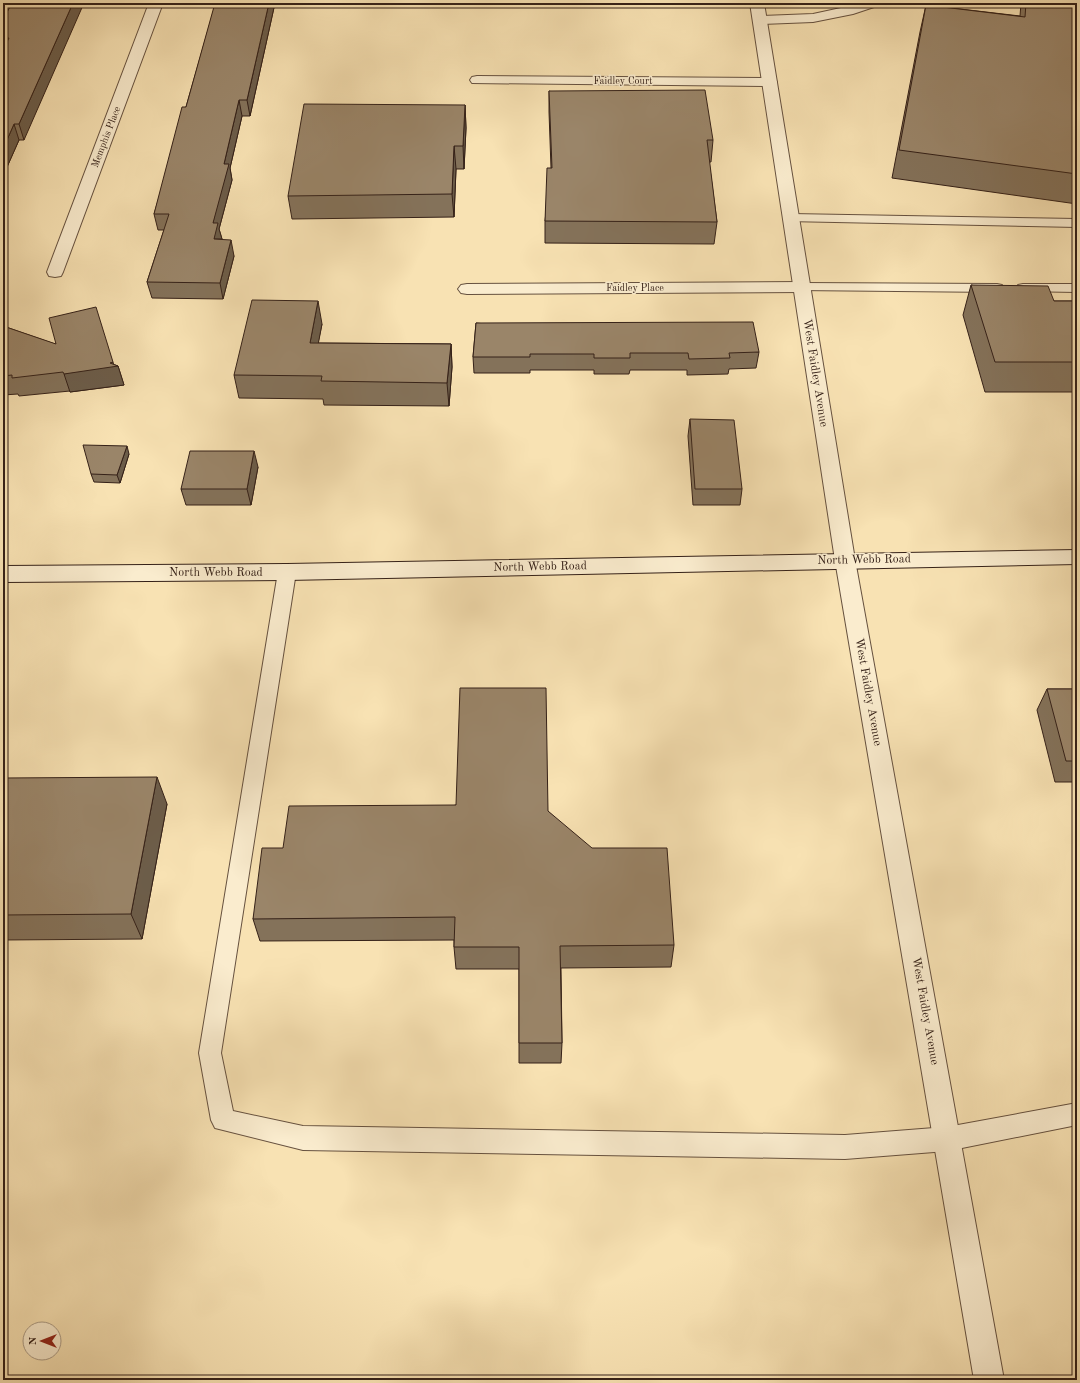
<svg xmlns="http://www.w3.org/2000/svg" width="1080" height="1383" font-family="'Old Standard TT',serif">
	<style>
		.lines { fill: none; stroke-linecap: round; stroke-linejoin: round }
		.service-casing { stroke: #66513f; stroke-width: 2 }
		.minor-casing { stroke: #66513f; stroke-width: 2 }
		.tertiary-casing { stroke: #66513f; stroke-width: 2 }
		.secondary-casing { stroke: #352118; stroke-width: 2 }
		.service { fill: #faecce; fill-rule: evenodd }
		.minor { fill: #faecce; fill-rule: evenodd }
		.tertiary { fill: #faecce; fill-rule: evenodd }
		.secondary { fill: #faecce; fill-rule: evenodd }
		.wall { fill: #84725a; stroke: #352118 }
		.shaded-wall { fill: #6c5d4a; stroke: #352118 }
		.building { fill: #9a8569; stroke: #352118 }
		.labels { text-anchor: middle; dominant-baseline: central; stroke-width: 3; stroke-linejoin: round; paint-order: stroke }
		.far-street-label { font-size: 10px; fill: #352118; stroke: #faecce }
		.street-label { font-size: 12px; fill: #352118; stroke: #faecce }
	</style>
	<rect width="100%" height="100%" fill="#f8e2b3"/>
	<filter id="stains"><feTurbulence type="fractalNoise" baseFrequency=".005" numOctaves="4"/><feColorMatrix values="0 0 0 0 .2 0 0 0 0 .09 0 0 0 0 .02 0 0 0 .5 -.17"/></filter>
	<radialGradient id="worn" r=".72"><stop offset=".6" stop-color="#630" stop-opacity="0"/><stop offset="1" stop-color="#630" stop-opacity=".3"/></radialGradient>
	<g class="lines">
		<g class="service-casing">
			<path id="service" d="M864 3H882L880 5 853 14 813 22 760 24 754 20 760 16 813 14Z
				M791 214 1077 219V227L786 221 784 218 786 215Z
				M802 283 997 284 1002 285 1004 288 1002 291 997 292 797 290 795 287 797 284Z
				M1023 284H1077V292L1018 291 1016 288 1018 285Z
				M287 565 293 567 296 572 221 1053 233 1111 303 1126 845 1135 947 1127 1077 1103V1125L947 1151 845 1159 303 1150 215 1128 211 1120 199 1053 278 572 281 567Z"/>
		</g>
		<g class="minor-casing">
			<path id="minor" d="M149 3H163L63 272 61 276 55 277 49 276 47 272Z
				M477 76 770 78 775 79 777 82 775 85 770 86 472 83 470 80 472 77Z
				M802 282 808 283 811 287 808 291 802 292 467 294 461 293 458 289 461 285 467 284Z"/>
		</g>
		<g class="tertiary-casing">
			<path id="tertiary" d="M750 3H764L855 560 1004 1380H974L835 560Z"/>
		</g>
		<g class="secondary-casing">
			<path id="secondary" d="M1077 550V564L287 580 3 582V566L287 564Z"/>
		</g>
		<use href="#service" class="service"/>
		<use href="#minor" class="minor"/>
		<use href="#tertiary" class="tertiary"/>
		<use href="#secondary" class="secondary"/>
	</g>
	<path class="wall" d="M12 3 24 140H19L3 176V20Z
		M212 3H275L250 116H242L230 168 232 180 219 229 222 239 234 256 223 299 152 298 147 282 164 230H158L154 214 186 107 214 9Z
		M1021 3H1077V204L892 178 920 32 926 5 1020 16Z
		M549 91 713 140 711 162H709L717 222 714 244 545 243V221L551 168 549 112Z
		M465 105 466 128 464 169H456L454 217 292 219 288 196Z
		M971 285 1054 301H1077V392H985L963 315Z
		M476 323 759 352 756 368 729 369 728 374 687 375V370H630L629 374H594V370H530V373H474L473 357Z
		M322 324 318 343 451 344 452 367 449 406 324 405 323 399 239 398 234 375Z
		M3 326 118 366 124 385 70 392V391L19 396 18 394 3 395Z
		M690 419 742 489 740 505H693L688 436Z
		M129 454 120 483 94 482 91 474Z
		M258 467 251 505H186L181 489Z
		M1047 689H1077V792L1074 782H1055L1037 710Z
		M3 778 167 804 142 939 3 940Z
		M456 805 548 811 674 945 671 967 561 968 562 1043 561 1063H519V969H456L454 947V940L260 941 253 919 283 848Z"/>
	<path class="shaded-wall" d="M73 3H84L24 140 19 124Z
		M269 3H275L250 116 247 100Z
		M239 100 242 116 230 168 232 180 219 229 222 239H214L213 223 224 164Z
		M465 105 466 128 464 169 463 146Z
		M14 124 19 140 3 176V149Z
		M454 146 456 169 454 217 452 194Z
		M231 240 234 256 223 299 220 283Z
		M318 301 322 324 314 366 310 343Z
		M451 344 452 367 449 406 447 383Z
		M113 362 114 366H118L124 385 70 392 64 374Z
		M127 446 129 454 120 483 117 475Z
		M254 451 258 467 251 505 247 489Z
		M157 777 167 804 142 939 131 914Z"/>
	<path class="building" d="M12 3H73L19 124H14L3 149V50L9 38H3V20Z
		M215 3H269L247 100H239L224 164H229L213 223H218L214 239 231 240 220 283 147 282 169 214H154L182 107H186Z
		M1026 3H1077V174L899 150 926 5 1025 17Z
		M705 90 713 140H707L717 222 545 221 547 168H552L549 91Z
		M304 104 465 105 463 146H454L452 194 288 196Z
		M971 285 1048 286 1054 301H1077V362H995Z
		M252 300 318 301 310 343 451 344 447 383 321 381 322 376 234 375Z
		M96 307 113 362 110 363 118 366 64 374 63 372 12 378V375L3 376V326L56 344 49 318Z
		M753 322 759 352 729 353 730 358 689 359 688 353H630V358H594V354H530V357H473L476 323Z
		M690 419 734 420 742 489H695Z
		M83 445 127 446 117 475 91 474Z
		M190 451H254L247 489H181Z
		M460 688H546L548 811 592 848H667L674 945 560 946 562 1043H519V947H454L455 917 253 919 262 848H283L289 806 456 805Z
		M1047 689H1077V761H1066Z
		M157 777 131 914 3 915V778Z"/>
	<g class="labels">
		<g class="far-street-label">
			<text x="623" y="81">Faidley Court</text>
			<text transform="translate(106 137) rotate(-69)">Memphis Place</text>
			<text x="635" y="288">Faidley Place</text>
		</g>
		<g class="street-label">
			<text transform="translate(815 373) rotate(81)">West Faidley Avenue</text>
			<text transform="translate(864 560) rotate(-1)">North Webb Road</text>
			<text transform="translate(540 567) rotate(-1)">North Webb Road</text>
			<text x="216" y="573">North Webb Road</text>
			<text transform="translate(868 692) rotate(80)">West Faidley Avenue</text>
			<text transform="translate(925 1011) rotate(80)">West Faidley Avenue</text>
		</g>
	</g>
	<rect width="1080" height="1383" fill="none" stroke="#f8e2b3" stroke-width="16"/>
	<rect x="4" y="4" width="1072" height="1375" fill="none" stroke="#352118" stroke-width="2"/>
	<rect x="8" y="8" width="1064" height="1367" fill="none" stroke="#352118"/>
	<g transform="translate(42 1341) rotate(270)"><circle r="19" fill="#faecce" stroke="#ab9b85"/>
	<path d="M0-3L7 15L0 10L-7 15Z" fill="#8f2418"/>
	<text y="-6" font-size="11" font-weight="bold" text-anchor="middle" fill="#352118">N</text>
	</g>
	<rect width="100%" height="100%" filter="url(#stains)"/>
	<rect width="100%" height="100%" fill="url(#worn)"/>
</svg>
